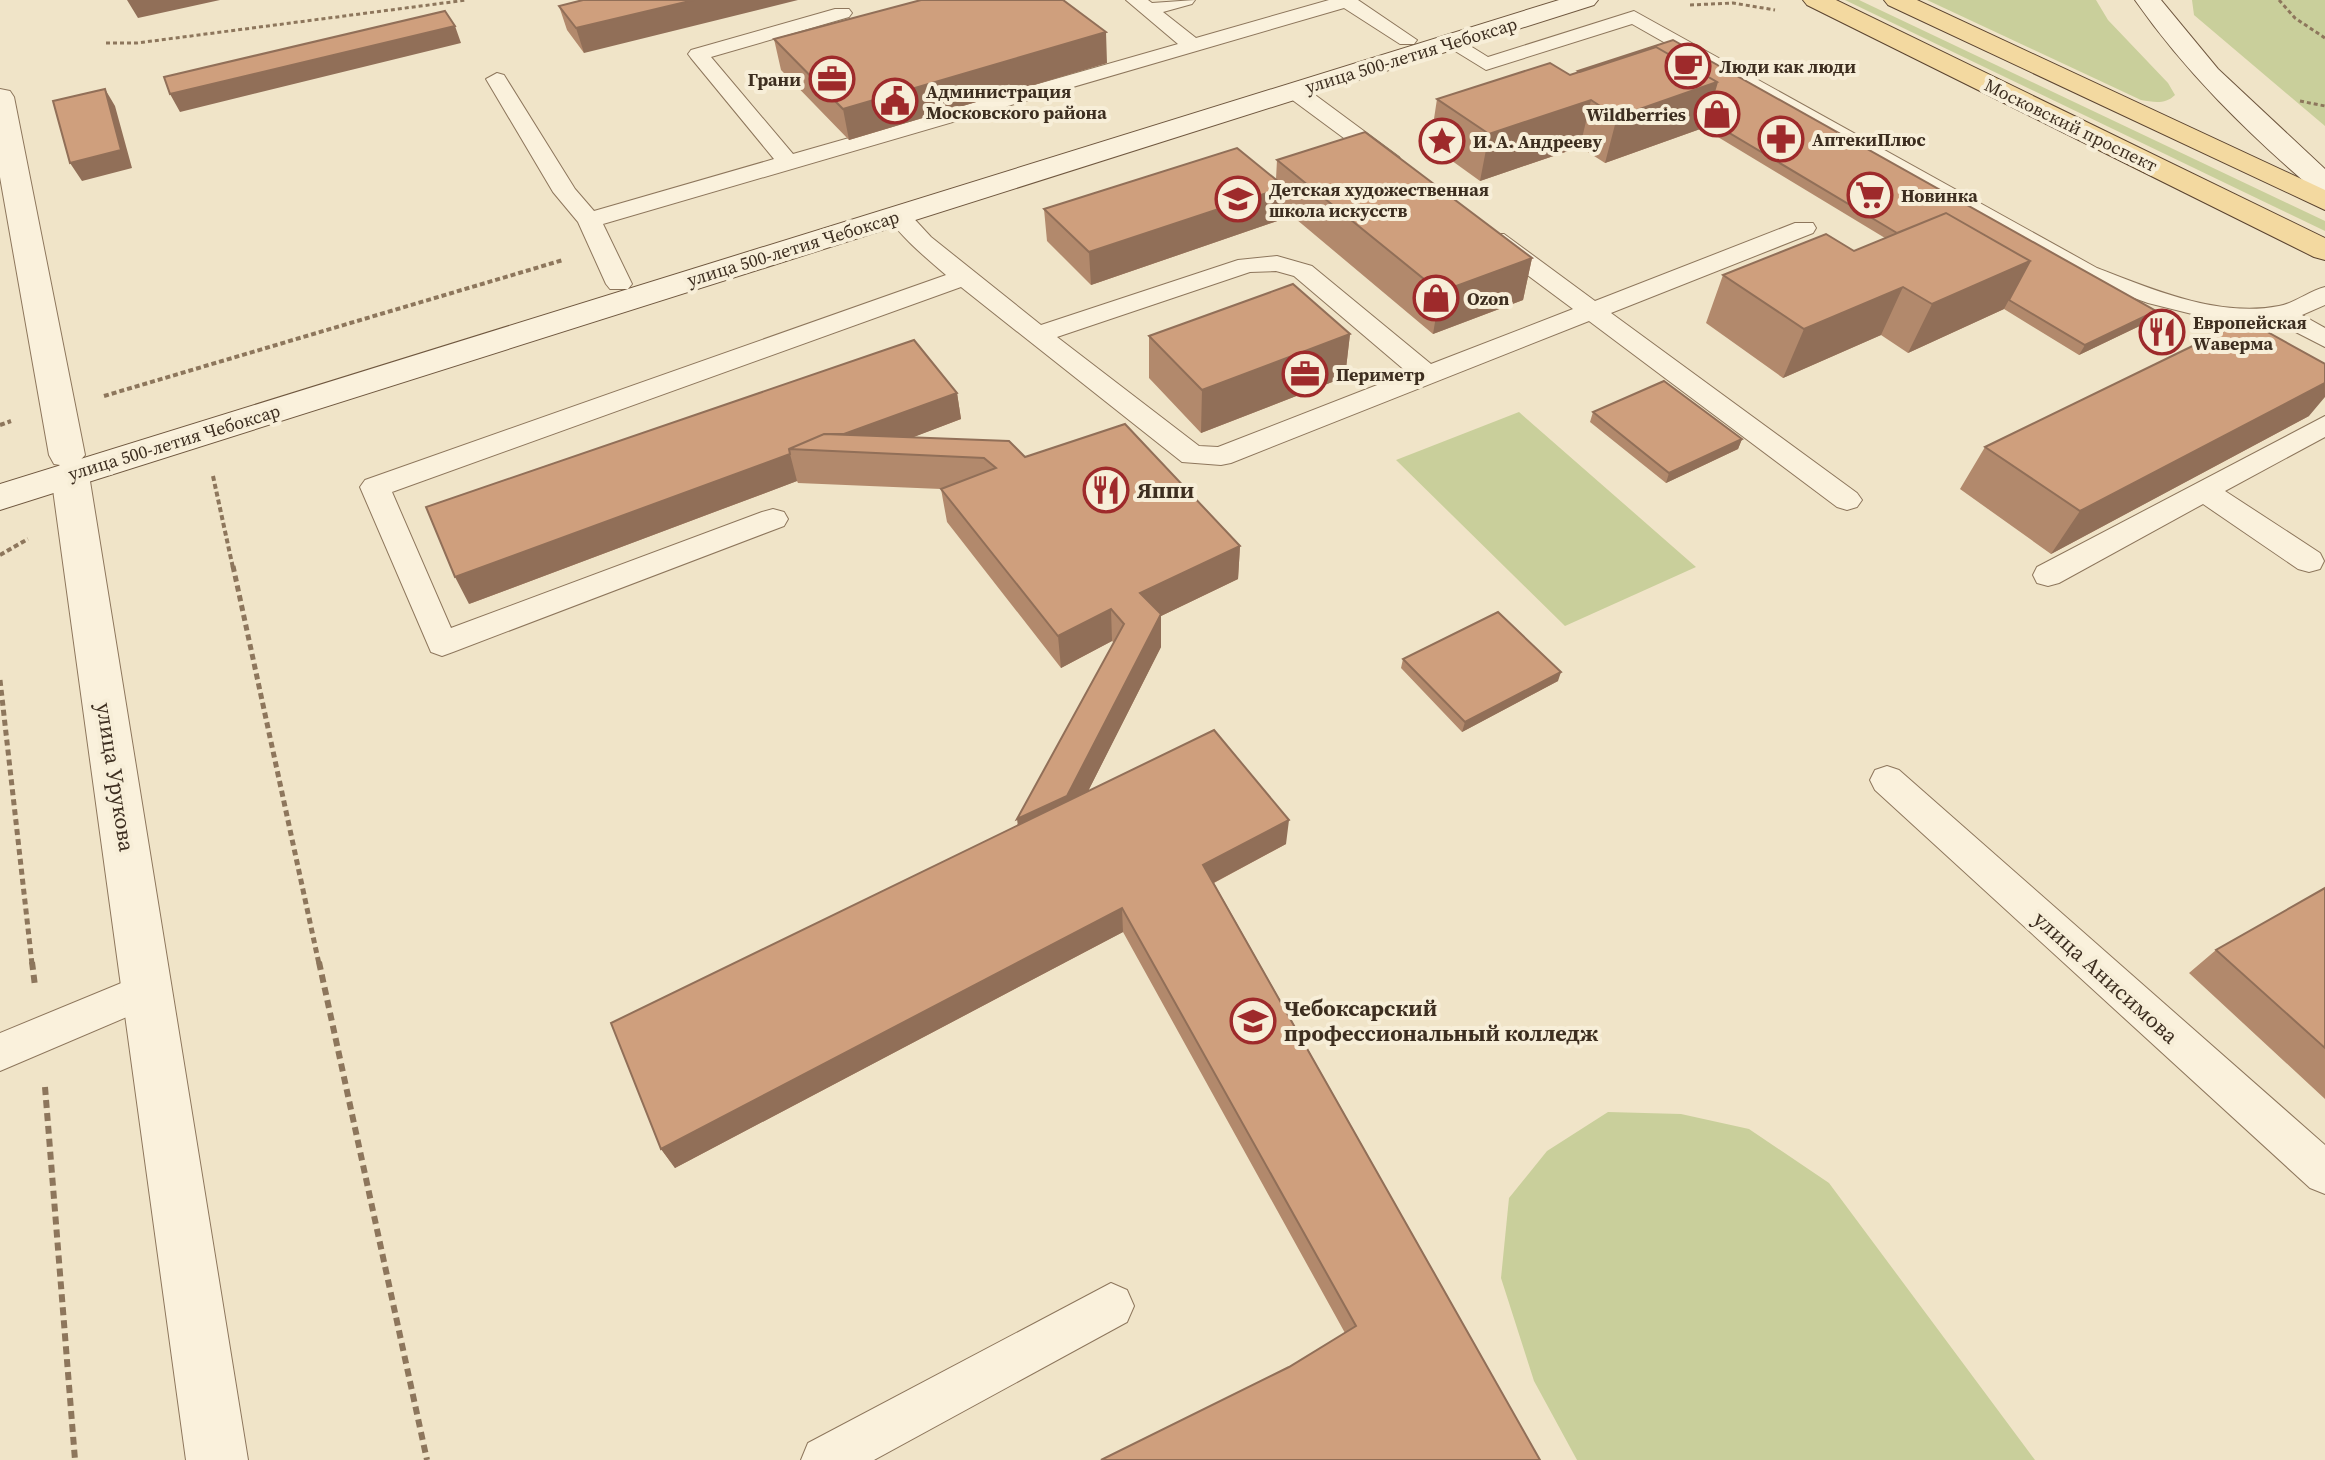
<svg xmlns="http://www.w3.org/2000/svg" width="2325" height="1460" font-family="'Source Serif 4',serif">
	<style>
		.green { fill: #c9cf9b }
		.lines { fill: none; stroke-linecap: round; stroke-linejoin: round }
		.lane-casing { stroke: #8d765c; stroke-width: 2 }
		.street-casing { stroke: #8d765c; stroke-width: 2 }
		.secondary-casing { stroke: #6f573f; stroke-width: 2 }
		.primary-casing { stroke: #5b4430; stroke-width: 2 }
		.path-far3 { stroke: #8d765c; stroke-width: 3; stroke-dasharray: 4 3; stroke-linecap: butt }
		.path-far2 { stroke: #8d765c; stroke-width: 4; stroke-dasharray: 5 3; stroke-linecap: butt }
		.path-far1 { stroke: #8d765c; stroke-width: 5; stroke-dasharray: 6 4; stroke-linecap: butt }
		.path { stroke: #8d765c; stroke-width: 6; stroke-dasharray: 8 5; stroke-linecap: butt }
		.lane { fill: #faf1dc; fill-rule: evenodd }
		.street { fill: #faf1dc; fill-rule: evenodd }
		.secondary { fill: #faf1dc; fill-rule: evenodd }
		.primary { fill: #f3d9a0; fill-rule: evenodd }
		.wall { fill: #b2896c }
		.shaded-wall { fill: #916f58 }
		.building { fill: #cf9f7d; stroke: #916f58; stroke-width: 2 }
		.labels { text-anchor: middle; dominant-baseline: central; stroke-width: 8; stroke-linejoin: round; paint-order: stroke }
		.far-street-label { font-size: 18px; fill: #3d2e20; stroke: #f7eed8 }
		.far-poi-label { font-size: 18px; font-weight: bold; fill: #3d2e20; stroke: #f7eed8; text-anchor: start }
		.poi-label { font-size: 22px; font-weight: bold; fill: #3d2e20; stroke: #f7eed8; text-anchor: start }
		.street-label { font-size: 22px; fill: #3d2e20; stroke: #f7eed8 }
	</style>
	<rect width="100%" height="100%" fill="#f0e4c8"/>
	<path class="green" d="M1845 0H1859L2325 221V231Z
		M1927 0H2096L2108 20 2168 83 2175 95C2165 105 2153 102 2141 100Z
		M2192 0H2325V126L2194 15Z
		M1519 412 1696 567 1565 626 1396 460Z
		M1608 1112 1681 1114 1749 1129 1829 1183 2035 1460H1577L1534 1381 1501 1278 1509 1198 1547 1151Z"/>
	<g class="lines">
		<g class="lane-casing">
			<path id="lane" d="M1126 0H1148L1152 3 1195 0 1192 4 1163 12 1196 38 1329 0H1358L1417 40 1414 44H1400L1344 8 603 224 632 284 628 289H610L606 284 578 222 553 192 486 79 497 73 504 75 575 189 594 211 774 159 691 58 688 54 691 50 835 9H849L852 13 849 17 711 57 793 154 1178 44Z
				M1634 11 2097 268C2151 289 2219 318 2279 306 2295 303 2309 291 2325 287V305L2302 315 2325 328V347L2276 322 2257 323 2208 318 2148 303 2079 278 1632 24 1486 70 1442 43 1445 39H1459L1488 57Z
				M1295 85 1303 86 1399 157 1402 162 1399 167H1383L1287 96 1284 91 1287 86Z
				M898 208 906 210 931 237 1041 325 1238 260 1277 256 1312 266 1431 364 1573 309 1486 244 1483 239 1486 234H1504L1595 301 1795 223H1813L1816 228 1813 233 1611 313 1857 493 1862 500 1857 507 1847 510 1837 507 1589 321 1231 463 1221 465 1182 462 961 287 392 492 451 628 762 512 773 509 784 512 788 519 784 526 453 652 442 656 431 652 360 487 365 480 946 275C924 256 903 239 886 215L890 210ZM1276 271 1294 276 1408 373 1218 447 1199 446 1057 337 1250 272Z
				M2325 416V437L2225 491 2320 553 2324 561 2320 569 2309 572 2298 569 2203 504 2059 583 2048 586 2037 583 2033 575 2037 567Z
				M1887 766 1899 770 2325 1145V1194L2310 1188 1875 790 1870 780 1875 770Z
				M148 972 162 978 168 990 162 1002 0 1071V1033Z
				M1111 1283 1127 1290 1134 1306 1127 1322 874 1460H801L808 1443Z"/>
		</g>
		<g class="street-casing">
			<path id="street" d="M0 89 10 91 14 97 85 455 77 464 83 466 89 475 248 1460H186L51 475 60 465 54 464 49 455 0 177Z"/>
		</g>
		<g class="secondary-casing">
			<path id="secondary" d="M1559 0H1598L1594 5 0 510V484Z
				M2135 0H2161L2218 69 2325 169V193L2314 190C2248 133 2186 73 2135 0Z"/>
		</g>
		<g class="primary-casing">
			<path id="primary" d="M1803 0H1836L2325 238V260L2314 257 1807 5Z
				M1884 0H1917L2325 190V210L1888 5Z"/>
		</g>
		<path class="path-far3" d="M2279 0 2295 18 2325 38
			M1690 5 1733 3 1775 10
			M106 43H137L467 0
			M2300 101 2325 106"/>
		<path class="path-far2" d="M104 396 563 260
			M0 425 11 421
			M213 476 233 568
			M0 555 28 539"/>
		<path class="path-far1" d="M233 566 319 964
			M0 680 32 964"/>
		<path class="path" d="M32 962 35 986
			M319 962 427 1460
			M45 1087 75 1460"/>
		<use href="#lane" class="lane"/>
		<use href="#street" class="street"/>
		<use href="#secondary" class="secondary"/>
		<use href="#primary" class="primary"/>
	</g>
	<path class="wall" d="M583 0 584 53 567 30 559 6Z
		M774 39 1107 63 849 140 781 70Z
		M1673 40 2156 311 2150 321 2079 355 2004 309 1908 353 1881 335 1783 378 1706 323 1723 275 1854 251 1885 238 1703 128 1605 163 1580 147 1480 181 1430 145 1437 99 1570 75 1578 73V71Z
		M1277 160 1532 258 1523 300 1433 334 1284 209 1283 219 1091 285 1047 241 1044 209 1276 179Z
		M1350 334 1345 377 1201 433 1149 378V336Z
		M914 340 957 393 961 419 913 437 1025 457 1240 546 1238 579 1161 616V647L1088 791 1286 844 1214 883 1540 1460 1289 1367 1345 1333 1123 932 675 1168 661 1149 1018 825 1114 643 1112 641 1061 668 947 522 941 489 798 483 797 481 469 604Z
		M1593 412 1742 439 1738 449 1666 483 1590 422Z
		M2309 416 2051 554 1960 489 1985 447Z
		M1403 659 1558 681 1462 732 1401 668Z
		M2325 888V1099L2189 973 2216 950Z"/>
	<path class="shaded-wall" d="M127 0H220L138 18Z
		M694 0H798L584 53 576 28Z
		M455 26 461 43 180 112 170 94Z
		M1106 32 1107 63 849 140 843 109Z
		M1717 82 1703 128 1605 163 1617 117Z
		M105 89 115 106 132 168 82 181 70 163Z
		M1591 100 1580 147 1480 181 1489 134Z
		M1285 187 1283 219 1091 285 1089 252Z
		M1532 258 1523 300 1433 334 1440 292Z
		M2030 261 2004 309 1908 353 1932 304Z
		M1903 287 1881 335 1783 378 1804 329Z
		M2156 311 2150 321 2079 355 2085 345Z
		M1350 334 1345 377 1201 433 1202 390Z
		M2325 383V397L2309 416 2051 554 2080 511Z
		M957 393 961 419 872 453 802 450Z
		M1742 439 1738 449 1666 483 1669 473Z
		M790 454 797 481 469 604 455 577Z
		M1240 546 1238 579 1161 616V647L1070 827 1021 850 1017 819 1067 796 1140 593Z
		M1111 609 1112 641 1061 668 1058 636Z
		M1561 672 1558 681 1462 732 1465 722Z
		M1289 820 1286 844 1202 889 1203 865Z
		M1122 908 1123 932 675 1168 661 1149Z"/>
	<path class="building" d="M583 0H694L576 28 559 6Z
		M921 0H1063L1106 32 843 109 774 39Z
		M445 11 455 26 170 94 164 77Z
		M1673 40 2156 311 2085 345 2009 300 2030 261 1946 213 1897 233 1706 119 1717 82 1656 47 1580 72 1578 71Z
		M1656 47 1717 82 1617 117 1591 100 1489 134 1437 99 1550 63 1570 75Z
		M105 89 121 150 70 163 53 101Z
		M1365 132 1532 258 1440 292 1277 160Z
		M1237 148 1285 187 1089 252 1044 209Z
		M1946 213 2030 261 1932 304 1903 287 1804 329 1723 275 1826 234 1854 251Z
		M1293 284 1350 334 1202 390 1149 336Z
		M2246 320 2325 364V383L2080 511 1985 447Z
		M914 340 957 393 844 434H824L789 449 790 454 455 577 426 507Z
		M1664 381 1742 439 1669 473 1593 412Z
		M1125 424 1240 546 1140 593 1161 614 1067 796 1017 819 1124 624 1111 609 1058 636 941 489 996 468 984 458 789 449 824 434 1009 441 1025 457Z
		M1498 612 1561 672 1465 722 1403 659Z
		M1214 730 1289 820 1203 865 1540 1460H1101L1289 1367 1356 1326 1122 908 661 1149 611 1023Z
		M2325 888V1048L2216 950Z"/>
	<defs>
		<g id="cafe-ring" transform="scale(2.3)"><circle r="9.5" fill="#f7eed8" stroke="#9e2a2b" stroke-width="1.5"/><path d="M-5.5-4.5H6V0H3Q3 3.5 0 3.5H-2.5Q-5.5 3.5-5.5 0ZM3-3.2v2h1.7v-2ZM-6 4.5H4V6H-6Z" fill="#9e2a2b"/></g>
		<g id="office-ring" transform="scale(2.3)"><circle r="9.5" fill="#f7eed8" stroke="#9e2a2b" stroke-width="1.5"/><path d="M-6-3h4V-5.5h4V-3h4V5H-6ZM-1-4.5V-3h2v-1.5ZM-6 0V1H6V0Z" fill="#9e2a2b"/></g>
		<g id="civic-ring" transform="scale(2.3)"><circle r="9.5" fill="#f7eed8" stroke="#9e2a2b" stroke-width="1.5"/><path d="M-.6-6.5H3V-4.5H.6V-3L4-1V1h2V6H-6V1h2V-1L-.6-3ZM-1.2 2.5V6h2.4V2.5Z" fill="#9e2a2b"/></g>
		<g id="shop-ring" transform="scale(2.3)"><circle r="9.5" fill="#f7eed8" stroke="#9e2a2b" stroke-width="1.5"/><path d="M-5-2.5h2.3a2.7 3.5 0 0 1 5.4 0H5L5.5 6h-11ZM-1.5-2.5h3a1.5 2.3 0 0 0-3 0Z" fill="#9e2a2b"/></g>
		<g id="pharmacy-ring" transform="scale(2.3)"><circle r="9.5" fill="#f7eed8" stroke="#9e2a2b" stroke-width="1.5"/><path d="M-2-6h4v4h4v4h-4v4h-4v-4h-4v-4h4Z" fill="#9e2a2b"/></g>
		<g id="sight-ring" transform="scale(2.3)"><circle r="9.5" fill="#f7eed8" stroke="#9e2a2b" stroke-width="1.5"/><path d="M0-6L1.8-2.2L6-1.7L2.9 1.2L3.7 5.4L0 3.3L-3.7 5.4L-2.9 1.2L-6-1.7L-1.8-2.2Z" fill="#9e2a2b"/></g>
		<g id="supermarket-ring" transform="scale(2.3)"><circle r="9.5" fill="#f7eed8" stroke="#9e2a2b" stroke-width="1.5"/><path d="M-6-5.5h2.5l.6 2H6L4.5 2H-2.5L-4.4-4H-6ZM-1.5 3.2a1.3 1.3 0 1 0 .1 0ZM3 3.2a1.3 1.3 0 1 0 .1 0Z" fill="#9e2a2b"/></g>
		<g id="school-ring" transform="scale(2.3)"><circle r="9.5" fill="#f7eed8" stroke="#9e2a2b" stroke-width="1.5"/><path d="M0-5L7-2L0 1L-7-2ZM-4 1L0 2.5L4 1V4Q0 6-4 4Z" fill="#9e2a2b"/></g>
		<g id="restaurant-ring" transform="scale(2.3)"><circle r="9.5" fill="#f7eed8" stroke="#9e2a2b" stroke-width="1.5"/><path d="M-5-6h1v4h1v-4h1v4h1v-4h1v5L-1.5 .5V6h-2V.5L-5-1ZM5-6V6H3V1.5H1.5Q1.5-4 5-6Z" fill="#9e2a2b"/></g>
		<g id="university-ring" transform="scale(2.3)"><circle r="9.5" fill="#f7eed8" stroke="#9e2a2b" stroke-width="1.5"/><path d="M0-5L7-2L0 1L-7-2ZM-4 1L0 2.5L4 1V4Q0 6-4 4Z" fill="#9e2a2b"/></g>
	</defs>
	<g fill-rule="evenodd">
		<use href="#cafe-ring" x="1688" y="66"/>
		<use href="#office-ring" x="832" y="79"/>
		<use href="#civic-ring" x="895" y="101"/>
		<use href="#shop-ring" x="1717" y="114"/>
		<use href="#pharmacy-ring" x="1781" y="139"/>
		<use href="#sight-ring" x="1442" y="141"/>
		<use href="#supermarket-ring" x="1870" y="195"/>
		<use href="#school-ring" x="1238" y="199"/>
		<use href="#shop-ring" x="1436" y="298"/>
		<use href="#restaurant-ring" x="2162" y="332"/>
		<use href="#office-ring" x="1305" y="374"/>
		<use href="#restaurant-ring" x="1106" y="490"/>
		<use href="#university-ring" x="1253" y="1021"/>
	</g>
	<g class="labels">
		<g class="far-street-label">
			<text transform="translate(1411 55) rotate(-17)">улица 500-летия Чебоксар</text>
			<text transform="translate(2071 125) rotate(26)">Московский проспект</text>
			<text transform="translate(793 248) rotate(-17)">улица 500-летия Чебоксар</text>
			<text transform="translate(174 442) rotate(-17)">улица 500-летия Чебоксар</text>
		</g>
		<g class="far-poi-label">
			<text x="1719" y="66">Люди как люди</text>
			<text x="801" y="79" text-anchor="end">Грани</text>
			<text x="926" y="91">Администрация<tspan x="926" dy="21">Московского района</tspan></text>
			<text x="1686" y="114" text-anchor="end">Wildberries</text>
			<text x="1812" y="139">АптекиПлюс</text>
			<text x="1473" y="141">И. А. Андрееву</text>
			<text x="1269" y="189">Детская художественная<tspan x="1269" dy="21">школа искусств</tspan></text>
			<text x="1901" y="195">Новинка</text>
			<text x="1467" y="298">Ozon</text>
			<text x="2193" y="322">Европейская<tspan x="2193" dy="21">Wаверма</tspan></text>
			<text x="1336" y="374">Периметр</text>
		</g>
		<g class="poi-label">
			<text x="1137" y="490">Яппи</text>
			<text x="1284" y="1008">Чебоксарский<tspan x="1284" dy="25">профессиональный колледж</tspan></text>
		</g>
		<g class="street-label">
			<text transform="translate(116 777) rotate(81)">улица Урукова</text>
			<text transform="translate(2106 977) rotate(42)">улица Анисимова</text>
		</g>
	</g>
</svg>
